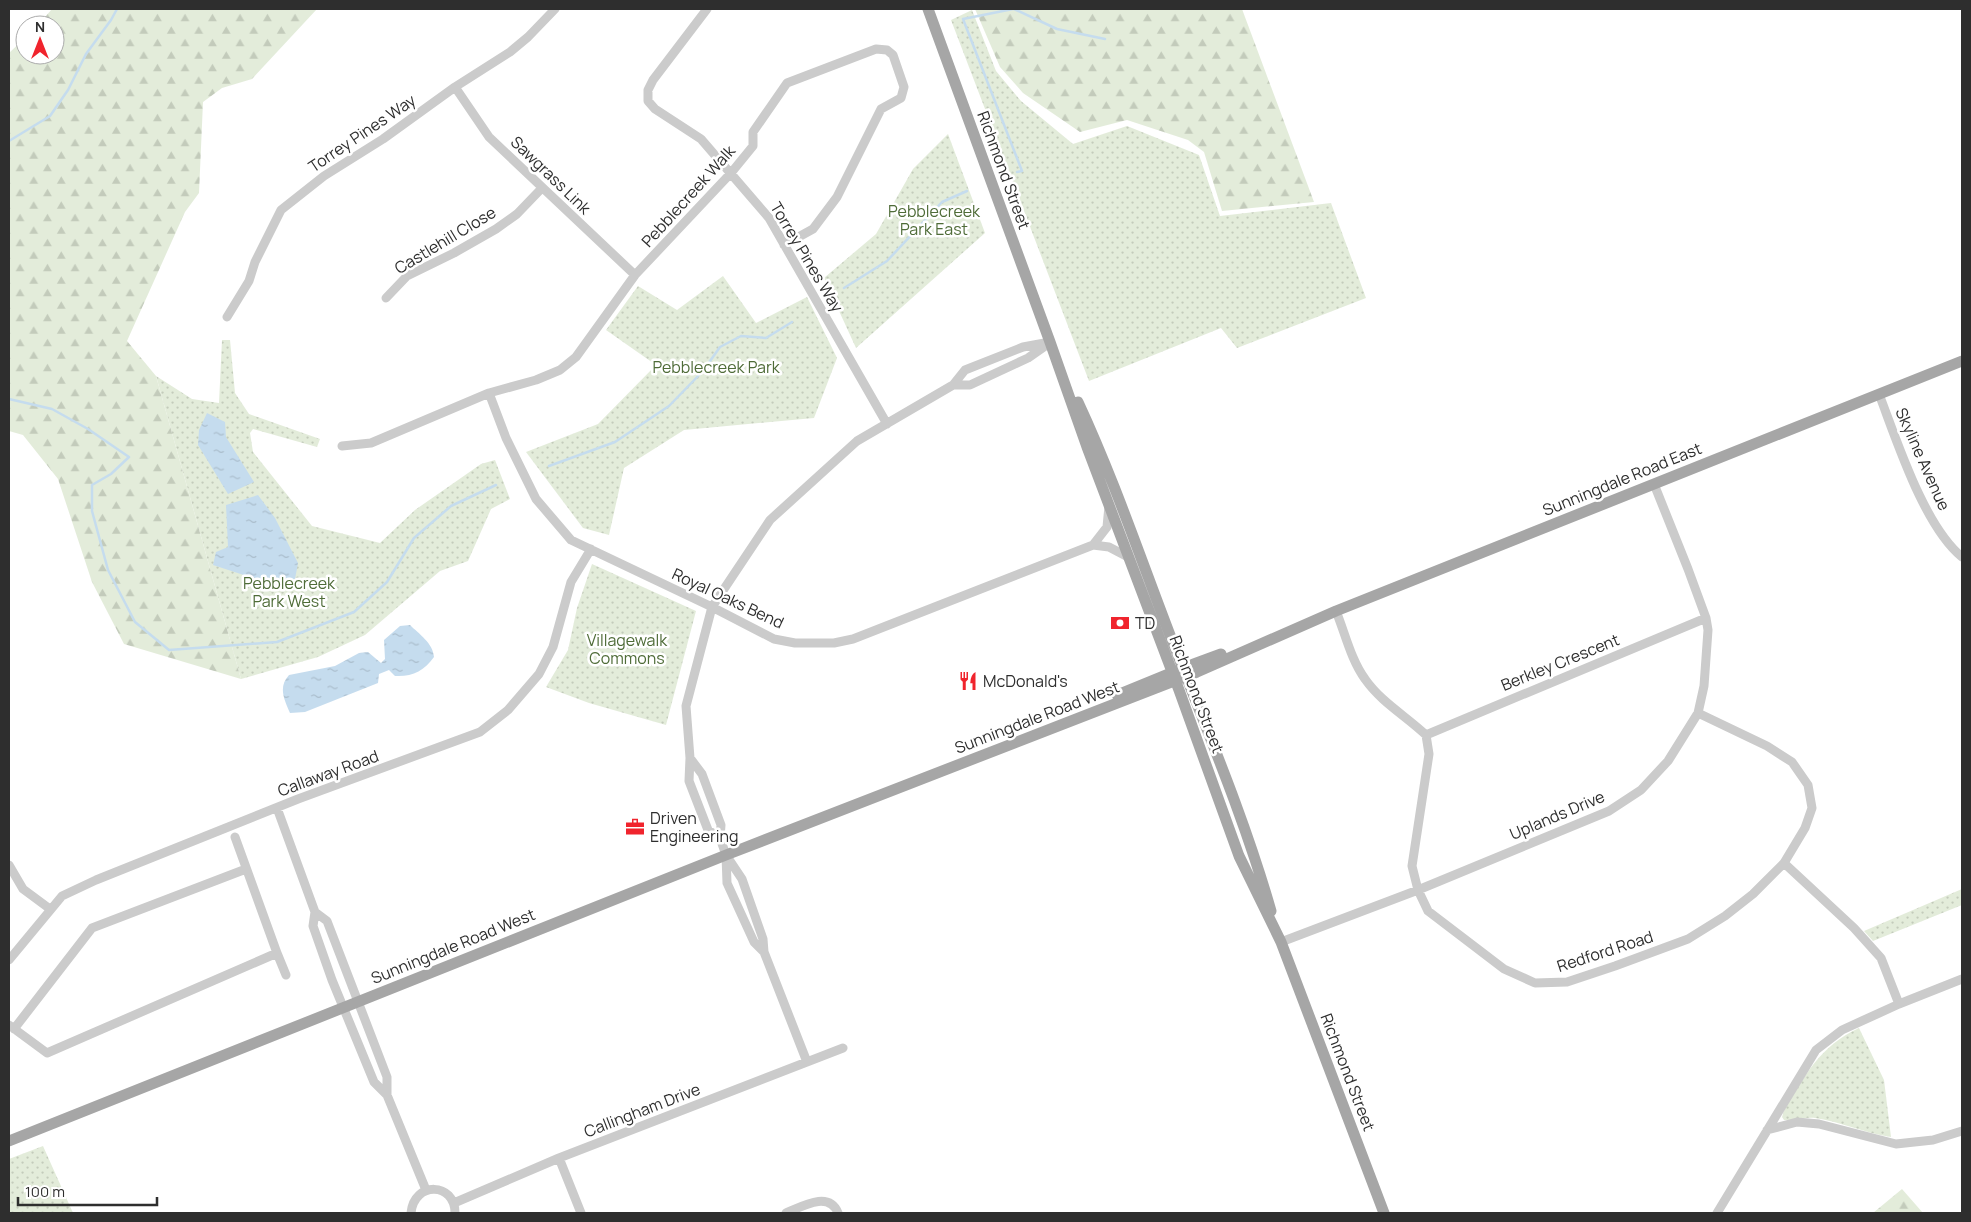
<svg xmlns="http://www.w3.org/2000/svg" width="1971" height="1222" font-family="Manrope,sans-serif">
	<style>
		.green { fill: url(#green-dots) }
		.forest { fill: url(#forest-firs) }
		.water { fill: url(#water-ripples) }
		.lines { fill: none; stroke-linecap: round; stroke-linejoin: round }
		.stream { stroke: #c5dcee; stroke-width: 2.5 }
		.minor { stroke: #cbcbcb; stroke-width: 9 }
		.major { stroke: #a6a6a6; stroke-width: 11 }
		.labels { text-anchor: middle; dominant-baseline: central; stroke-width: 5; stroke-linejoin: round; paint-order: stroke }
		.street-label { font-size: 16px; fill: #2e2e2e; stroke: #fff }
		.park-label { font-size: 16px; fill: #4f6c38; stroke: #fff }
		.poi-label { font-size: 16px; fill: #2e2e2e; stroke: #fff; text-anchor: start }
	</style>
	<defs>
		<pattern id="green-dots" width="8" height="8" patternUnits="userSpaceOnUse" patternTransform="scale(1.25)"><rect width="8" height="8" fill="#e3ecda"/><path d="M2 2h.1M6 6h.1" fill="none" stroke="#c3cbbb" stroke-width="1.8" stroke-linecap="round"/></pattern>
		<pattern id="forest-firs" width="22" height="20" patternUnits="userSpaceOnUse" patternTransform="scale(1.25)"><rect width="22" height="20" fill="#e3ecda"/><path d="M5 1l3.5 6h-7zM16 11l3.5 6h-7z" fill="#c3cbbb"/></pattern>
		<pattern id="water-ripples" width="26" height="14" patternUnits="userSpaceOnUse" patternTransform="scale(1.25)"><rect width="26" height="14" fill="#c5dcee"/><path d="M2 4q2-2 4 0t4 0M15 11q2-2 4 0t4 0" fill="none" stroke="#aabdcc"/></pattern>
	</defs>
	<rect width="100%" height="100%" fill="#fff"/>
	<path class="green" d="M972 10 996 71 1021 101 1073 144 1127 126 1199 155 1220 216 1331 203 1366 298 1237 348 1221 328 1089 381 951 20Z
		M948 134 985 233 856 348 824 278 876 234 913 169Z
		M723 276 756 323 807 297 837 358 814 418 684 430 624 468 609 535 583 528 526 452 598 424 656 365 606 330 638 286 677 310Z
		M222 340H230L235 393 249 414 320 439 317 447 253 429 250 433 253 452 312 526 380 543 415 510 481 464 495 460 510 499 491 509 468 561 440 571 365 635 318 657 241 679 156 376 192 399 219 403Z
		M592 564 696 611 666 725 589 703 546 687 568 650 577 608Z
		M1962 889V905L1873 941 1864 931Z
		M1859 1028 1884 1080 1891 1137C1865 1133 1841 1122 1815 1118 1804 1117 1794 1121 1784 1120L1782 1117 1784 1111C1805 1075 1820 1046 1859 1028Z
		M43 1146 73 1213H9V1159Z"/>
	<path class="forest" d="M52 9H317L252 79 222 88 203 102 199 193 185 212 127 341 156 376 241 679 124 644 92 582 58 479 23 435 9 431V53L25 38V55H55V25H38Z
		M975 9H1242L1314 202 1222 211 1204 152 1188 140 1127 120 1080 132 1023 93 1000 67Z
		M1902 1189 1923 1213H1873Z"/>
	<path class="water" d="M207 413 225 422 226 437 254 482 228 494 198 445 199 430Z
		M258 495 275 518 298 563 295 579 274 585 213 565 216 552 228 547 226 505Z
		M410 625C419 634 433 643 434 657 424 671 412 677 395 676L389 670 379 674 378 683 305 712 290 713C284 699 278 687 289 675L335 666 359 653 368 652 381 663 385 659 384 640 400 626Z"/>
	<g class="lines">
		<path class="stream" d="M1013 9 963 19 1022 171 1017 172
			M1014 9 1057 29 1105 39
			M9 141 50 116 68 90 86 54 111 20 117 9
			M844 288 887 261 942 202 967 191
			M9 399 52 409 88 429 129 457 111 474 92 485V511L108 570 135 622 169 650 277 642 354 612 387 582 414 538 451 506 496 485
			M549 466 615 442 669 406 703 371 720 347 741 336 766 338 792 322"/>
		<path class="minor" d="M707 9 653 80 648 90V101L655 109 701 139 769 218 887 424
			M455 87 489 137 635 275
			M386 298 407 276 454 253 496 229 517 214 542 188
			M227 317 249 281 255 262 281 210 324 176 383 139 455 87 510 52 528 37 555 9
			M953 385H970L1028 358 1048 344
			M489 393 506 438 536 499 571 540 712 607 774 639 795 643H834L853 639 1093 545 1107 527 1109 506
			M1879 394C1897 441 1924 526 1962 557
			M342 446 371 443 489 393 536 380 560 370 576 357 635 275 731 173 753 146V132L787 83 876 49 887 50 893 55 904 87 901 98 881 109 837 197 813 229 784 245
			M1093 545 1109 547 1128 557
			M1336 611C1345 633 1351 660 1365 679 1381 702 1406 716 1426 735L1429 754 1412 866 1418 890 1428 911 1504 969 1535 983 1567 982 1615 966 1688 939 1725 916 1753 894 1784 863 1805 828 1812 808 1808 785 1792 762 1767 746 1698 713
			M1426 735 1706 618
			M690 758 702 774 721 825 720 838 726 855 742 879 763 939 764 952 807 1062
			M277 808 315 912 313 926 332 980 374 1082 387 1095
			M720 838 708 830 689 781 690 758 686 706 712 607 770 520 857 441 953 385 965 370 1023 347 1050 342
			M726 855 727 883 754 942 764 952
			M1784 863 1854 928 1881 958 1899 1004
			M9 865 23 889 50 909
			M315 912 327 921 387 1077V1095L426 1190
			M1281 942 1418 890 1609 811 1641 790 1668 761 1698 713 1704 686 1708 630 1706 618 1688 569 1654 484
			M277 953 286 975
			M9 960 62 896 96 880 298 799 480 732 508 710 539 674 553 647 571 582 591 549
			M9 1025 47 1053 277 953 235 837
			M14 1029 92 928 246 869
			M1767 1130 1797 1122 1819 1124 1896 1144 1933 1140 1962 1131
			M559 1158 581 1213
			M454 1203 559 1158 843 1048
			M411 1213C414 1181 455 1182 455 1213
			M786 1213C801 1207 829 1190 838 1213
			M1717 1213 1816 1050 1842 1030 1899 1004 1962 979"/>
		<path class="major" d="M928 9 1050 342 1087 447 1179 690 1239 856 1281 942 1384 1213
			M1078 402C1118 488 1147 578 1182 666 1214 747 1247 827 1271 911
			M1117 695 1183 668 1221 654
			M9 1141 726 855 1197 672 1336 611 1962 361"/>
	</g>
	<defs>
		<g id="bank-bare" transform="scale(1.5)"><path d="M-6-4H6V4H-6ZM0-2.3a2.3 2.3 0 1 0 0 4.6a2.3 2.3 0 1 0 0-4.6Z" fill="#f0242d" stroke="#fff" stroke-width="2.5" paint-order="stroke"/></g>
		<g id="restaurant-bare" transform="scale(1.5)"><path d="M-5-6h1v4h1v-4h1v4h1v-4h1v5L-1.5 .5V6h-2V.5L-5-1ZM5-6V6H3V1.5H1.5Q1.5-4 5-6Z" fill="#f0242d" stroke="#fff" stroke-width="2.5" paint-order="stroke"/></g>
		<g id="office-bare" transform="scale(1.5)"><path d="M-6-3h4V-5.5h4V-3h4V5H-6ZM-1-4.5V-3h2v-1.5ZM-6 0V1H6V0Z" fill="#f0242d" stroke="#fff" stroke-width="2.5" paint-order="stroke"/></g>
	</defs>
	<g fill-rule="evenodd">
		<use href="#bank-bare" x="1120" y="623"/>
		<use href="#restaurant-bare" x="968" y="681"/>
		<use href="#office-bare" x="635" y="827"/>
	</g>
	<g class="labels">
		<g class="street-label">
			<text transform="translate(362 133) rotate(-34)">Torrey Pines Way</text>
			<text transform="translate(1004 170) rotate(70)">Richmond Street</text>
			<text transform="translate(551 175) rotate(44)">Sawgrass Link</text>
			<text transform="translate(688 196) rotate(-48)">Pebblecreek Walk</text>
			<text transform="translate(445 240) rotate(-31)">Castlehill Close</text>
			<text transform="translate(807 257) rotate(59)">Torrey Pines Way</text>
			<text transform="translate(1923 459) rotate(66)">Skyline Avenue</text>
			<text transform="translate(1622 479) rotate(-22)">Sunningdale Road East</text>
			<text transform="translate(728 598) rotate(25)">Royal Oaks Bend</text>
			<text transform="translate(1560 662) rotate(-22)">Berkley Crescent</text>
			<text transform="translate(1197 694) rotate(69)">Richmond Street</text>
			<text transform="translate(1037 717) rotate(-21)">Sunningdale Road West</text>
			<text transform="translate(328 773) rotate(-20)">Callaway Road</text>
			<text transform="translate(1557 815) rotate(-23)">Uplands Drive</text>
			<text transform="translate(453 946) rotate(-22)">Sunningdale Road West</text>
			<text transform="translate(1605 951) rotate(-18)">Redford Road</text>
			<text transform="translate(1348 1072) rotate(69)">Richmond Street</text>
			<text transform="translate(642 1110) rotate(-21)">Callingham Drive</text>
		</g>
		<g class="park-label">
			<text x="934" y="211">Pebblecreek<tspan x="934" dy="18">Park East</tspan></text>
			<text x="716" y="367">Pebblecreek Park</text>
			<text x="289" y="583">Pebblecreek<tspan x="289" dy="18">Park West</tspan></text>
			<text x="627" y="640">Villagewalk<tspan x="627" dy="18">Commons</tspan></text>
		</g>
		<g class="poi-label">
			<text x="1135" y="623">TD</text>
			<text x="983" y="681">McDonald's</text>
			<text x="650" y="818">Driven<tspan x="650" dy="18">Engineering</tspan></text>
		</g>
	</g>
	<rect width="1971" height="1222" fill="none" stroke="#2e2e2e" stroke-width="20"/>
	<g transform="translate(40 40)"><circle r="24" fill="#ffffff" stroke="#ababab"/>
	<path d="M0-4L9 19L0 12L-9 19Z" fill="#f0242d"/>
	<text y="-8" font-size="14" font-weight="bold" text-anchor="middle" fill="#2e2e2e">N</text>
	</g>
	<path d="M18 1197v8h139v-8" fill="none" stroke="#2e2e2e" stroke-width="2.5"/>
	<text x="25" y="1197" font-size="15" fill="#2e2e2e" stroke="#ffffff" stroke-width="4" paint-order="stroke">100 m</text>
</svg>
